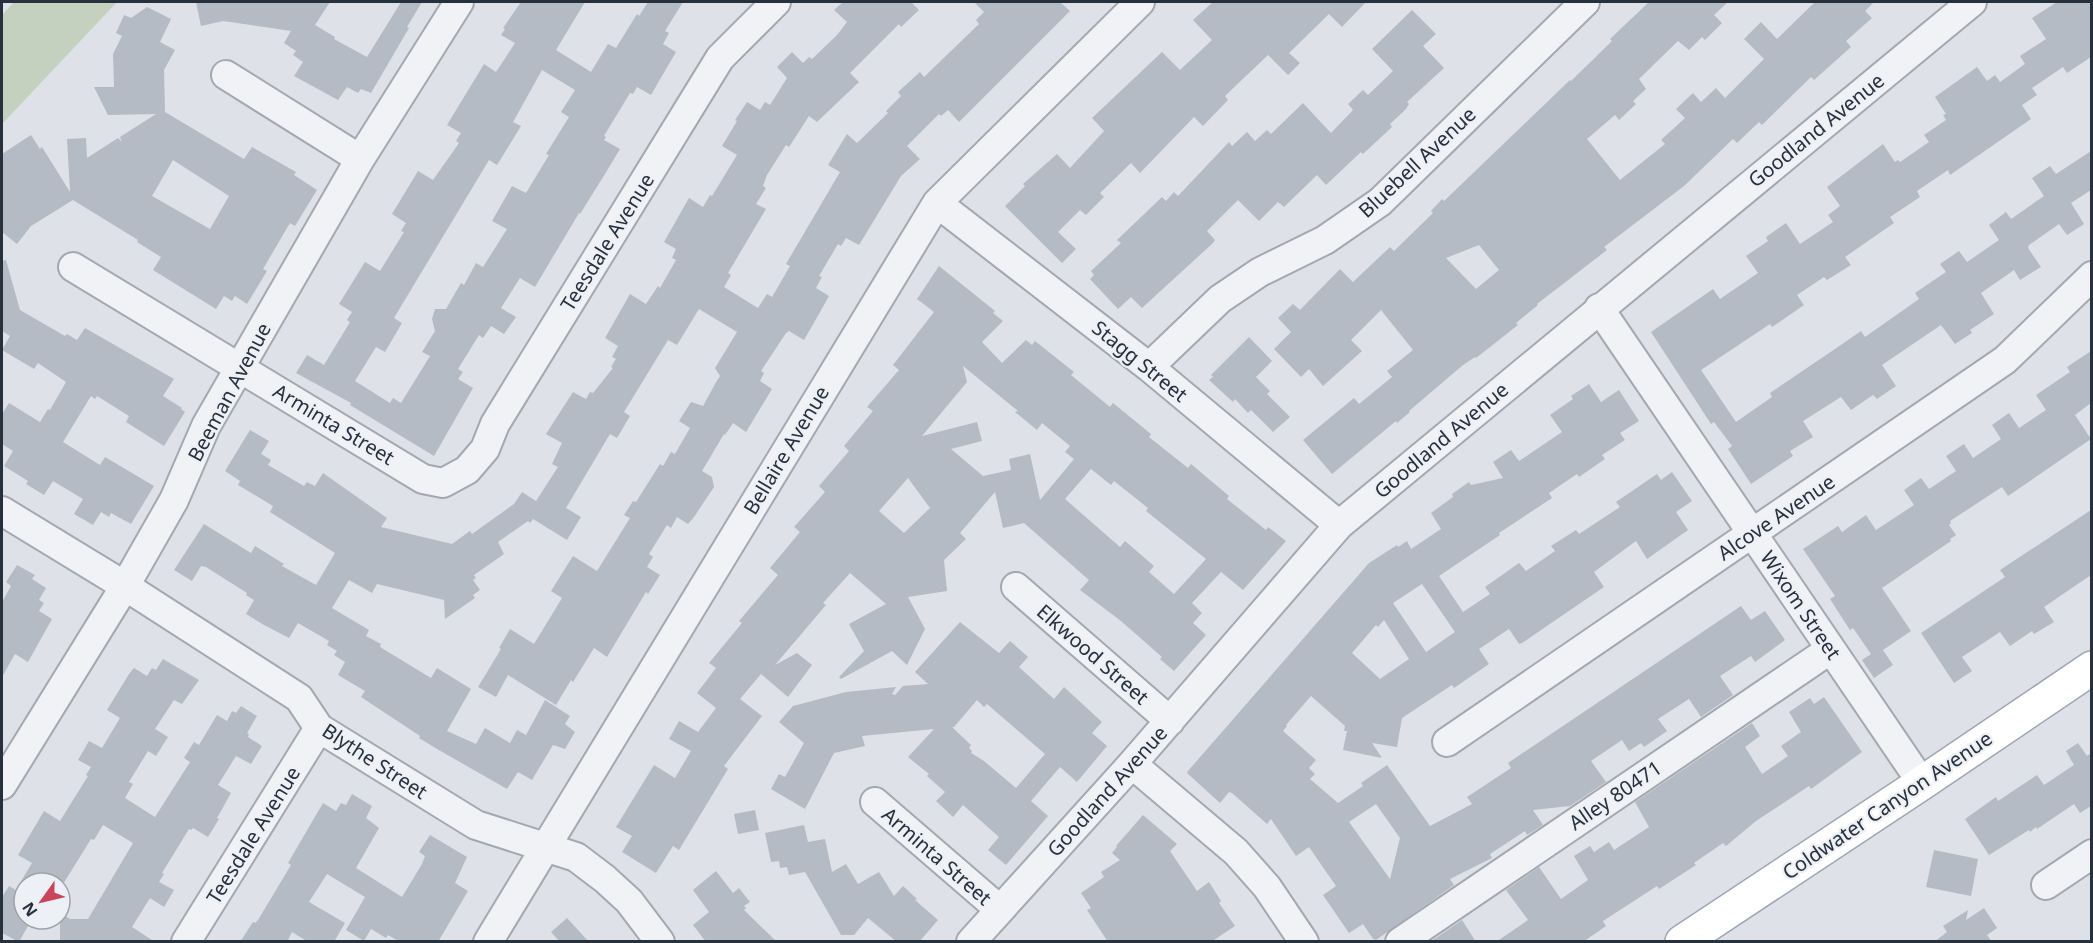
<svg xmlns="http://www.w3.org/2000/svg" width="2093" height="943" font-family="'Noto Sans',sans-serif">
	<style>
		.green { fill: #c4d1bf }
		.building { fill: #b5bbc4; fill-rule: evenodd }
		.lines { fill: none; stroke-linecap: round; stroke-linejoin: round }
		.minor-casing { stroke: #a3a8b1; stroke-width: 32 }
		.major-casing { stroke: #9da6b2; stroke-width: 36 }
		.minor { stroke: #f0f2f5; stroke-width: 28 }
		.major { stroke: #fff; stroke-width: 33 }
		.labels { text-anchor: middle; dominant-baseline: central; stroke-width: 4.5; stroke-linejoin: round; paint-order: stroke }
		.street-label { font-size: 20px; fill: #27303d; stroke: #edf0f5 }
	</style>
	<rect width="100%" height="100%" fill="#dee1e7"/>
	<path class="green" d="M14 2H117L2 124V15Z"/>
	<path class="building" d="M196 2H330L315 25 335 37 334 39 367 57 401 2H422L407 27 409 28 371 93 361 89 358 93 347 87 338 100 294 76 303 62 293 55 296 51 284 43 291 31 223 21 201 26Z
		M521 2H585L556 50 591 72 608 44 616 48 637 14 639 16 648 2H683L665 31 669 33 663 44 676 52 662 76 651 95 637 87 633 94 630 93 604 136 606 137 604 140 620 149 605 174 580 214 579 213 535 287 520 278 501 308 516 317 504 334 491 326 483 338 479 335 458 369 463 372 458 379 473 388 434 456 350 405 351 403 296 373 307 355 324 365 350 322 347 320 352 312 339 304 365 262 380 271 404 232 401 231 406 223 392 214 418 171 433 180 459 143 456 141 461 133 447 125 484 64 496 72 515 43 501 35 505 29 503 28ZM542 70 575 90 561 112 569 117 546 154 549 155 526 193 512 186 492 221 507 229 483 267 476 263 464 285 461 283 446 309H435L432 319 435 331 422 352 430 356 401 403 393 398 390 403 355 381 376 347 385 352 402 323 394 318 489 160 497 165 521 126 513 122Z
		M843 2H911L919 10 901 27 899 24 850 73 859 82 817 122 809 116 789 147 786 145 767 175 763 186 766 188 756 204 766 209 728 273 731 275 724 287 758 308 767 294 772 297 790 266 786 264 840 172 828 165 847 134 857 143 888 113 886 111 901 96 898 92 920 72 924 77 979 24 976 20 984 12 974 2H1060L1070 11 959 122 948 110 941 116 939 114 907 146 920 159 901 176 859 245 846 238 841 246 838 244 819 276 822 277 816 288 829 296 815 321 804 340 789 331 786 333 761 371 764 373 760 381 772 389 746 432 733 423 725 435 724 434 702 471 712 477 714 487 694 517 688 524 677 517 671 528 667 525 649 554 653 557 647 567 660 575 648 594 646 592 607 657 594 648 573 682 571 680 556 705 508 675 496 697 478 687 501 649 499 648 510 629 534 644 562 598 551 591 573 556 597 571 630 518 624 515 633 501 636 502 660 464 663 466 671 452 675 454 690 428 679 421 691 402 703 406 715 384 720 376 715 368 737 332 699 309 677 345 668 340 624 412 630 416 617 438 610 434 566 508 581 517 567 540 533 519 530 523 528 521 498 542 504 554 474 575 476 578 473 580 480 590 473 595 475 598 445 619 444 600 377 584 372 593 349 580 332 608 369 630 366 636 381 644 380 647 431 678 437 668 471 689 447 731 476 744 485 728 510 743 517 730 526 735 545 700 570 716 565 724 575 732 565 749 553 745 532 780 518 772 507 789 437 749 419 738 420 736 361 697 365 691 338 675 345 662 334 655 337 651 327 645 329 641 298 623 289 638 264 625 246 614 254 600 246 595 247 593 206 567 201 566 192 581 174 570 204 524 251 553 255 546 284 564 282 566 316 585 335 553 270 512 273 506 238 485 240 481 225 471 250 430 269 441 261 454 271 460 268 465 304 486 307 482 315 486 323 473 387 518 381 527 452 544 470 531 472 534 514 504 522 492 536 501 558 467 552 464 562 443 546 434 573 392 586 399 590 392 593 393 613 368 611 367 616 359 612 357 618 346 605 338 630 294 646 304 658 286 660 288 676 260 672 258 676 249 664 242 689 198 703 207 710 195 712 196 737 155 722 146 737 121 735 120 747 102 760 110 765 102 770 105 787 78 777 67 792 52 803 63 809 57 812 59 837 35 847 22 834 10Z
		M1213 2H1366L1342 27 1329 14 1289 53 1300 63 1288 75 1268 55 1225 96 1228 100 1203 126 1194 117 1140 173 1131 163 1100 193 1104 197 1086 215 1080 210 1058 232 1076 249 1062 263 1005 206 1025 186 1023 184 1057 154 1070 168 1104 131 1092 118 1162 52 1180 70 1212 40 1193 20Z
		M1649 2H1728L1714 15 1722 23 1705 40 1702 37 1689 50 1678 41 1639 79 1646 89 1633 101 1636 104 1619 120 1615 115 1587 139 1620 180 1665 144 1661 140 1685 118 1676 109 1693 93 1701 102 1716 88 1725 98 1764 59 1744 39 1761 22 1777 39 1815 2H1874L1865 11 1872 18 1846 41 1851 47 1814 80 1811 77 1762 125 1759 122 1737 143 1733 139 1684 186 1604 247 1607 250 1537 304 1538 305 1516 323 1518 325 1476 358 1475 357 1463 365 1409 411 1410 412 1397 423 1396 421 1332 474 1303 440 1354 398 1359 404 1392 377 1387 371 1413 350 1381 310 1351 340 1362 351 1323 386 1309 369 1301 377 1274 349 1291 332 1278 318 1293 304 1300 310 1340 269 1353 282 1390 247 1394 251 1433 213 1431 211 1442 199 1444 201 1570 80 1571 81 1612 41 1610 39ZM1479 245 1499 270 1476 289 1446 258Z
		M2057 2H2091V57L2067 73 2063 67 2032 88 2037 95 2022 105 2031 119 1950 175 1948 170 1917 191 1920 197 1890 217 1894 223 1845 257 1851 265 1827 280 1824 277 1797 295 1804 305 1772 327 1770 324 1701 370 1736 422 1772 397 1770 393 1835 349 1861 331 1865 337 1919 299 1915 293 1946 272 1940 264 1959 251 1967 262 1999 240 1989 225 2006 212 2011 219 2044 196 2032 178 2050 166 2056 174 2091 151V190L2071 203 2084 224 2067 235 2059 224 2029 245 2028 248 2041 267 2020 280 2014 270 1981 293 1994 314 1970 330 1972 333 1955 344 1941 325 1882 365 1896 386 1877 399 1873 395 1851 410 1841 397 1803 421 1813 437 1790 451 1793 456 1751 484 1728 449 1732 446 1714 422 1711 424 1651 332 1713 289 1720 299 1758 273 1746 256 1768 241 1766 237 1786 223 1800 244 1833 222 1828 215 1840 206 1827 187 1883 144 1895 162 1898 160 1900 162 1929 142 1924 135 1946 120 1943 115 1946 114 1935 97 1977 67 1987 81 1995 75 2000 82 2025 64 2020 56 2046 39 2032 18Z
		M147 7 171 19 160 42 175 50 164 70 165 112 244 159 252 147 296 172 294 175 317 190 295 226 290 223 263 269 267 271 247 304 235 296 232 301 224 296 216 309 153 270 161 257 137 242 138 240 73 200 31 226 17 244 2 232V154L31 135 40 149 42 147 70 192 67 139 86 138 87 158 118 138 122 142 120 137 156 114 108 115 94 87H114L113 54 122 36 116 33 124 15 131 18ZM173 160 229 196 210 229 152 196Z
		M1412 10 1436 34 1423 46 1444 68 1407 102 1409 104 1406 109 1390 124 1392 127 1363 154 1361 152 1326 185 1317 175 1284 207 1278 202 1259 221 1238 200 1207 231 1215 240 1213 243 1142 308 1131 297 1118 309 1090 279 1094 275 1091 271 1121 243 1117 240 1162 197 1166 201 1174 192 1178 196 1229 142 1232 146 1247 132 1255 141 1267 130 1271 134 1303 103 1331 133 1353 110 1348 104 1363 90 1368 95 1393 71 1372 49Z
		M6 260 20 310 65 336 67 334 77 340 85 328 174 379 163 396 182 408 181 409 185 412 164 446 126 422 129 416 97 396 95 399 91 396 63 442 100 465 105 457 154 486 131 524 111 513 109 517 101 512 93 525 74 514 83 499 53 481 44 495 26 484 28 481 4 466 13 451 2 444V414L9 403 40 422 48 409 50 410 66 382 38 363 34 369 2 350 10 336 2 331V261Z
		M939 266 995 311 993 313 1003 321 982 342 1002 363 1026 340 1032 345 1035 341 1074 372 1071 375 1110 407 1113 403 1151 434 1149 437 1188 468 1191 464 1229 496 1227 499 1266 530 1268 527 1286 541 1243 590 1221 572 1192 603 1202 613 1193 623 1206 635 1174 671 1160 659 1162 657 1121 621 1080 590 1089 580 1024 523 1003 528 995 492 960 533 966 539 944 560 947 591 908 597 925 629 907 665 892 651 841 679 839 677 864 651 849 624 886 604 850 573 823 603 826 605 775 665 797 653 812 665 788 697 761 674 740 699 762 716 724 766 728 769 679 850 673 846 656 873 622 852 632 836 616 827 654 765 675 778 691 751 669 739 679 721 698 732 716 708 697 693 716 668 709 663 742 623 739 621 778 575 770 568 800 532 794 527 825 492 819 486 849 451 844 446 873 411 867 407 899 370 893 365 934 312 917 299ZM963 366 1018 411 1015 412 1037 430 1042 423 1070 446 1065 452 1074 459 1040 500 1030 454 1009 459 1011 470 983 476 951 449 982 441 977 422 922 436 967 382ZM1091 469 1111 485 1114 481 1148 508 1146 511 1206 559 1174 594 1149 572 1154 566 1125 541 1120 547 1065 499ZM908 478 930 508 904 533 879 511Z
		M1249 337 1272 361 1256 377 1270 391 1267 394 1290 417 1273 432 1251 410 1248 413 1235 399 1233 402 1209 380 1213 377 1211 375Z
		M2091 351V403L2075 415 2091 439 2008 496 2002 487 1950 521 1951 523 1949 525 1956 535 1950 539 1951 541 1882 588 1911 631 1883 650 1893 665 1874 678 1862 660 1871 654 1853 628 1850 630 1830 599 1835 596 1803 549 1838 526 1842 532 1866 515 1876 530 1914 505 1904 490 1921 478 1929 489 1956 471 1946 456 1964 444 1973 458 2001 439 1992 425 2009 413 2019 428 2046 410 2036 395 2070 372 2067 367Z
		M1589 384 1601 402 1619 390 1639 421 1620 433 1625 440 1602 455 1605 459 1579 477 1577 474 1549 493 1552 498 1499 533 1500 535 1439 576 1463 612 1490 594 1485 587 1519 563 1526 571 1555 551 1551 546 1576 530 1579 534 1620 507 1616 502 1657 474 1661 480 1672 472 1692 501 1676 512 1688 530 1647 559 1636 541 1594 572 1604 587 1560 617 1522 643 1519 644 1509 629 1479 649 1489 664 1454 688 1452 685 1402 718 1397 747 1372 743 1382 758 1343 750 1347 731H1344L1345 726 1311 696 1286 725 1287 726 1283 731 1316 760 1309 768 1315 774 1310 779 1338 803 1363 786 1361 783 1387 765 1430 826 1472 804 1467 797 1511 768 1508 763 1741 606 1751 620 1765 611 1785 640 1755 662 1751 656 1720 676 1733 695 1701 717 1689 699 1658 719 1667 731 1644 747 1641 743 1629 751 1622 740 1591 761 1606 782 1570 806 1533 810 1543 825 1527 835 1525 831 1490 854 1492 858 1450 879 1454 885 1376 940 1373 939 1363 924 1349 933 1323 895 1336 886 1309 847 1296 856 1271 819 1267 824 1232 793 1229 792 1220 803 1187 773 1188 771 1369 563 1397 545 1398 547 1407 541 1411 549 1441 529 1431 513 1453 497 1452 494 1469 482 1471 485 1503 478 1493 462 1511 450 1519 461 1562 432 1550 415 1573 399 1571 396ZM1422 584 1455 632 1426 652 1393 603ZM1384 620 1409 659 1380 679 1352 653 1376 625 1378 627ZM1376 804 1400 838 1390 879 1349 822Z
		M2091 510V575L2044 607 2054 622 2034 634 2032 631 2010 646 2000 632 1962 657 1972 671 1954 683 1921 633 2005 577 2000 570Z
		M17 565 35 575 32 579 46 588 39 600 44 603 39 611 52 619 28 662 15 654 2 677V602L11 586 6 582Z
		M960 622 999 653 1010 641 1028 657 1019 667 1054 699 1064 687 1102 722 1092 733 1107 746 1077 782 1060 767 1031 801 1048 816 1006 865 988 850 999 837 963 805 953 817 936 801 945 792 927 776 929 774 908 757 934 729 862 736 865 746 834 753 805 809 771 789 779 774 785 777 804 743 779 722 793 706 846 692 896 687 892 694 895 695 903 686 928 684 915 672ZM977 700 984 707 987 704 1045 754 1016 788 984 761 971 753 972 751 969 748 971 745 952 727H954Z
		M163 659 199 680 182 704 174 700 155 729 168 737 156 756 148 751 129 782 133 784 125 798 155 817 190 762 184 758 194 742 199 745 217 715 227 721 232 711 236 713 241 706 257 716 247 733 249 734 248 737 262 746 251 764 236 756 218 785 231 793 217 818 219 819 208 837 193 828 191 830 189 829 162 873 164 874 159 882 174 890 164 907 150 898 132 927 155 942H60V913L70 919H88L133 843 103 825 94 840 91 839 60 889V881L59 883H20L32 863 18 855 44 811 60 821 88 776 86 775 91 767 78 760 89 741 102 748 120 718 107 710 129 674 134 668 147 676 152 668 156 670Z
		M1824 697 1862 752 1811 789 1809 786 1756 821 1726 846 1723 843 1694 863 1696 865 1679 876 1659 889 1657 886 1603 921 1606 926 1583 942H1496L1528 920 1506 890 1539 867 1561 899 1588 880 1574 856 1590 846 1594 852 1609 842 1614 850 1649 827 1635 802 1752 723 1760 736 1745 747 1762 774 1788 756 1781 746 1801 732 1789 712 1810 698 1814 704Z
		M2078 743 2087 756 2091 753V806L2080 813 2074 804 2037 829 2036 827 2030 832 2029 830 1989 855 1965 819 1996 797 1998 801 2037 775 2044 785 2074 765 2066 751Z
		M352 794 372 806 366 818 379 828 356 868 402 897 422 864 425 856 419 852 430 835 467 857 455 883 468 891 438 942H400L388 935 386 938 371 929 364 941 346 930 365 897 327 874 309 902 345 923 334 942H308L292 932 287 942H240L253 922 255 923 258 920 291 865 288 863 323 803 336 811 341 803 346 805Z
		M755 810 759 830 738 834 734 814Z
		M1143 815 1177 844 1170 851 1197 891 1209 882 1221 901 1219 903 1235 926 1211 942H1108L1087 910 1091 908 1081 893 1104 877 1101 872 1120 860 1112 853 1117 847 1116 846Z
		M804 825 808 842 825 839 832 872 846 864 858 884 879 872 894 896 903 886 917 899 915 900 938 920 919 942H897L868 918 854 935H841L805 872 789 875 787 867 780 868 779 861 771 862 765 833Z
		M1934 850 1978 859 1971 896 1926 887Z
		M716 871 733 893 739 888 750 902 744 906 746 908 744 910 777 942H706L693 925 709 912 693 890Z
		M9 886 24 895V919H32L19 942 2 933V897Z
		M1984 908 1997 928 1987 935 1992 942H1934L1947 932 1943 926 1968 910 1966 920Z
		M567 918 589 942H560L551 932Z
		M1462 920 1476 942H1430Z"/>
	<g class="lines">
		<g class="minor-casing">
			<path id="minor" d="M226 75 360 159
				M937 203 1149 367 1339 525
				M73 267 423 479 443 483 467 470 485 449 495 424 720 58 776 2
				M1599 308 1922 783
				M1149 367 1220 299 1260 272 1325 240 1380 202 1585 2
				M2 511 125 586 299 698 319 728 476 825 576 857 605 879 629 901 660 942
				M1016 587 1170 721
				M1447 742 2005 360 2092 276
				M1132 764 1236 852 1267 887 1304 942
				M2 785 125 586 174 500 206 426 360 159 459 2
				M875 802 999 909
				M2046 885 2092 854
				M186 942 319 728
				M488 942 937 203 1140 2
				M971 942 1132 764 1339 525 1972 2
				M1400 942 1831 649"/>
		</g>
		<g class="major-casing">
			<path id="major" d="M1682 942 1922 783 2092 668"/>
		</g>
		<use href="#minor" class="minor"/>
		<use href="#major" class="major"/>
	</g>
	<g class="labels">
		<g class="street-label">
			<text transform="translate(1816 130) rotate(-39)">Goodland Avenue</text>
			<text transform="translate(1417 162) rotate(-43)">Bluebell Avenue</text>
			<text transform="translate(607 242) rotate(-58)">Teesdale Avenue</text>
			<text transform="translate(1140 361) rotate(39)">Stagg Street</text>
			<text transform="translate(229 392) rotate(-62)">Beeman Avenue</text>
			<text transform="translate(334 424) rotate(31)">Arminta Street</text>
			<text transform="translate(1441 440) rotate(-40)">Goodland Avenue</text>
			<text transform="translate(786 450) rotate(-59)">Bellaire Avenue</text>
			<text transform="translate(1776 517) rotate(-34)">Alcove Avenue</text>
			<text transform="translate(1801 605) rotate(56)">Wixom Street</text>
			<text transform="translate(1093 654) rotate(41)">Elkwood Street</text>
			<text transform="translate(375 761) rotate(33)">Blythe Street</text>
			<text transform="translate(1107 791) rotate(-48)">Goodland Avenue</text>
			<text transform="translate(1615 795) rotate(-34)">Alley 80471</text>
			<text transform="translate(1887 805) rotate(-34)">Coldwater Canyon Avenue</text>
			<text transform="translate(253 835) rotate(-58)">Teesdale Avenue</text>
			<text transform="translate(937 856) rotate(41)">Arminta Street</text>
		</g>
	</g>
	<rect width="2093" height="943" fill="none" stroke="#27303d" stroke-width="6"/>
	<g transform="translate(42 901) rotate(236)"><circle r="28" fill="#edf0f5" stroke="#9ea3ab" stroke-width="1.5"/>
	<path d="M0-4.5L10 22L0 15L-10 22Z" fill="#cb445b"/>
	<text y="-9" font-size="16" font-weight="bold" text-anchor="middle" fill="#27303d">N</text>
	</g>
</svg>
